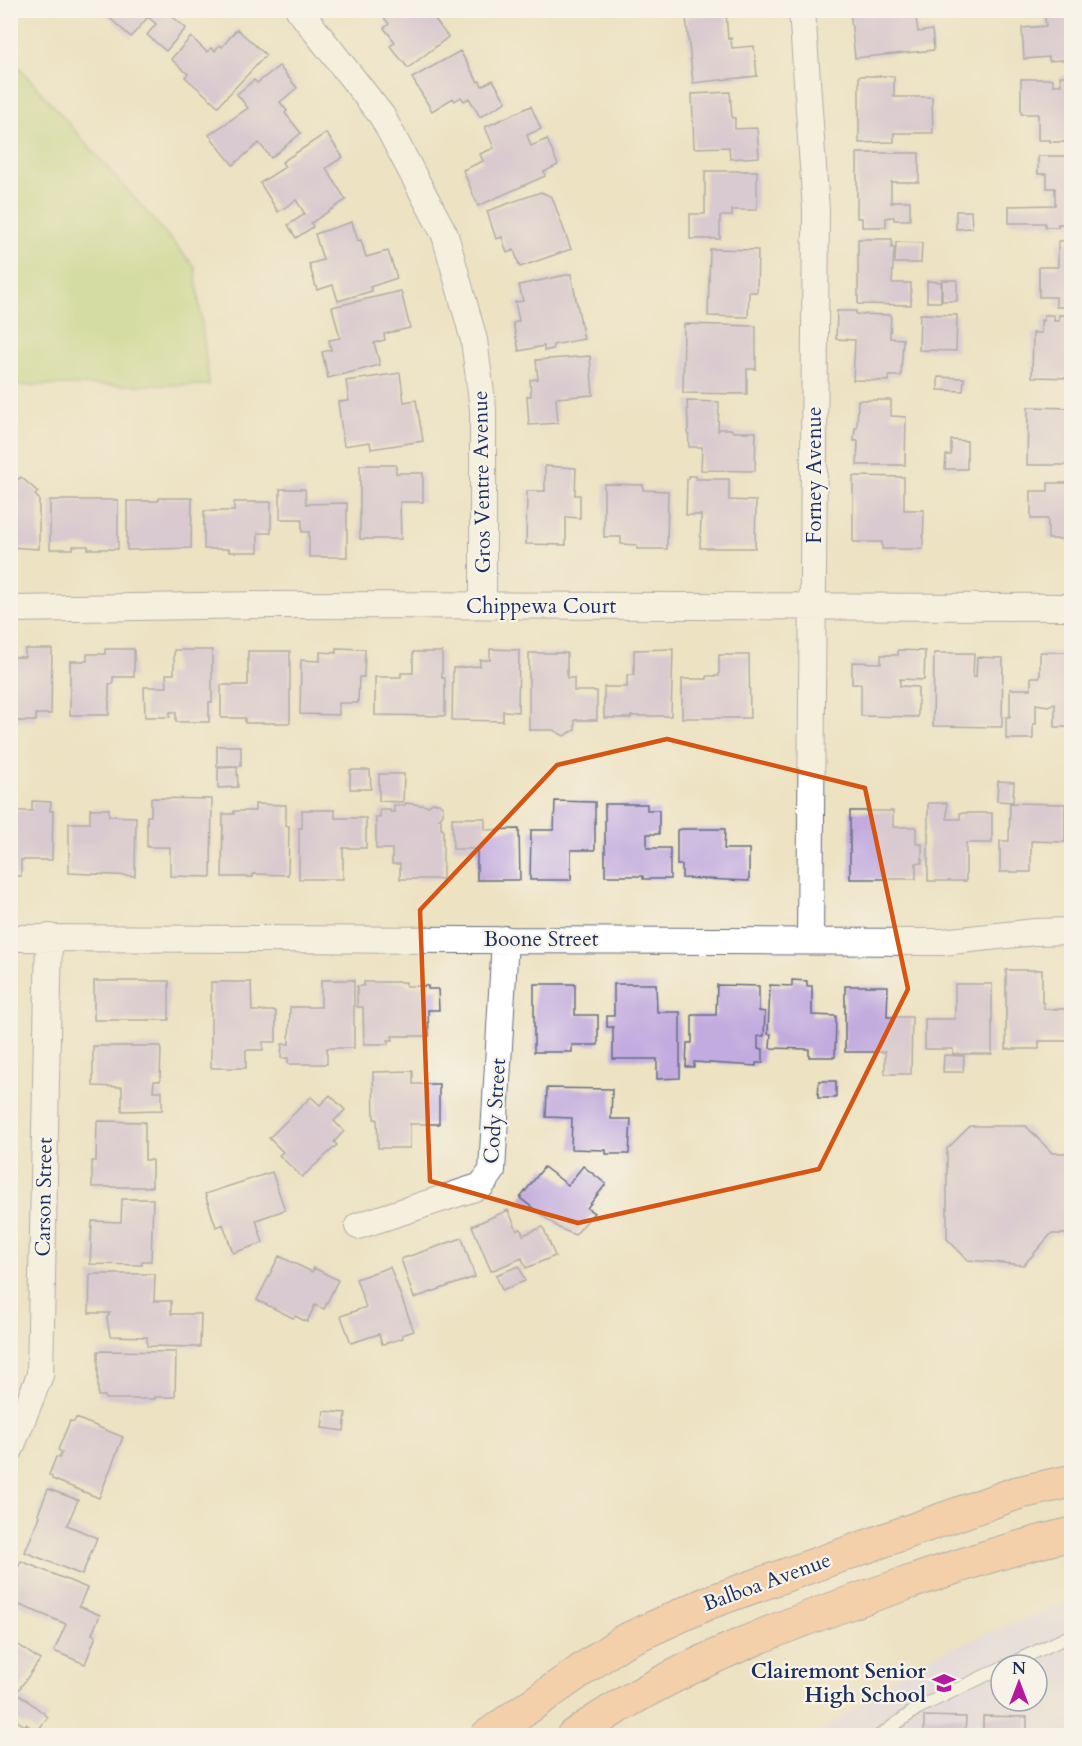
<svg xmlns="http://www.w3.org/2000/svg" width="1082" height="1746" font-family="Cardo,serif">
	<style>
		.built { fill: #dbd6f7; fill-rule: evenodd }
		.green { fill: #b9d67d; stroke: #6a826e; stroke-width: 1.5 }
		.building { fill: #c2acdf }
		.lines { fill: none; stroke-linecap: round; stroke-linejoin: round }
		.service-casing { stroke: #646e81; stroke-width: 14 }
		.minor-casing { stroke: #646e81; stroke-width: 28 }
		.primary-casing { stroke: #646e81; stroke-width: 35 }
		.service { stroke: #fff; stroke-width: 12 }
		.minor { stroke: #fff; stroke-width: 26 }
		.primary { stroke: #fbbb8d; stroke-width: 33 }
		.marked { fill: none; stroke: #d45514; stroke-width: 4.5; stroke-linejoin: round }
		.labels { text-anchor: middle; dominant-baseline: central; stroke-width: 4.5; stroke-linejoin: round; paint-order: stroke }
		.street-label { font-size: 21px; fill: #1b2f5e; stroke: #f7f3e8 }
		.poi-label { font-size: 21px; font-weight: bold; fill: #1b2f5e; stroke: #f7f3e8; text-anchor: end }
	</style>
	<rect width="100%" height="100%" fill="#f7f3e8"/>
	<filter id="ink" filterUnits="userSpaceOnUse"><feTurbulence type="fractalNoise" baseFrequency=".0167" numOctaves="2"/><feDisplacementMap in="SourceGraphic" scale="12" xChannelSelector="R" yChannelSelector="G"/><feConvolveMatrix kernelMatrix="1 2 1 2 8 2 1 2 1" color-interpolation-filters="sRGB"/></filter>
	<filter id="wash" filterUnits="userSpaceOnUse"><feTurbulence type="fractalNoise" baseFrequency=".008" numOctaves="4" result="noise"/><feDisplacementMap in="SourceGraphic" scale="24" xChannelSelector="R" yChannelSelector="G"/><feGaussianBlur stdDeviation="1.35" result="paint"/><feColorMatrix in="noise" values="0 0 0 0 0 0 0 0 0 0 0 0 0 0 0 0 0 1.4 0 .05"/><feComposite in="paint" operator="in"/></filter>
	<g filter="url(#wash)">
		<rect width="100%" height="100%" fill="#ede2c2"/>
		<path class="built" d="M1071 1600V1735L815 1736 919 1661ZM1001 1665H1037V1701H1001Z"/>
		<path class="green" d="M11 58 195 267 209 385H11Z"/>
		<g id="blocks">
			<path class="building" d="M108 10H171L168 13 186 28 166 51 147 35 156 24 148 17 131 37 105 14Z
				M378 10H442L433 17 448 37 408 68 390 46 395 42 384 28 389 24Z
				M670 10H694V12L671 15Z
				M850 10H915L918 32 932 30 934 50 855 58Z
				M1044 10H1072V59L1049 61V57L1024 59 1022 28 1046 26Z
				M726 13 728 39 731 38 732 48 754 46 757 76 693 83 686 17Z
				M237 29 266 55 218 106 185 77 188 74 171 59 191 37 207 52 211 48 215 51 219 45 222 47Z
				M460 51 478 82 480 81 482 86 493 80 506 102 480 117 469 98 464 101 461 97 455 101 453 98 432 111 412 78Z
				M279 66 297 88 280 102 287 111 285 113 301 133 271 158 259 143 233 165 209 135 248 108 237 94 254 80 257 83Z
				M859 76H894V97H932L933 133H894V142L859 143Z
				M1060 76H1072V142H1050V140H1038V114H1021V79H1053V85H1061Z
				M730 92 732 118H735V129L757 128 759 157 730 159 729 147 694 148 692 94Z
				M531 106 541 129 527 135 531 146 547 139 558 165 544 172 545 176 478 206 463 170 483 161 480 154 494 148 485 127Z
				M326 133 343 157 326 168 346 200 311 223 313 227 296 238 288 225 305 214 296 200 278 212 260 183 285 167 282 162Z
				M857 153H919V182H891V203H894V201H910V220H894V217H892L886 218V227H862V218H857Z
				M1038 156H1072V224H1058V227H1045V223H1009V206L1055 205V188H1047V174H1038Z
				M705 171H757V210H732V216H720V239H690V214H705Z
				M541 192 552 197 571 249 520 267 514 250 507 253 502 237 496 239 487 211Z
				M956 211H971L972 228 956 229Z
				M352 222 358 241 361 240 366 257 388 251 397 278 370 287 372 291 338 301 333 285 317 290 309 264 323 260 315 234Z
				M858 239H892V248H894L892 283H911V305L858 304Z
				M1058 241H1072V307H1056V297H1039V267H1058Z
				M896 242 922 243 921 263H895Z
				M710 249 758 250 757 292H749L748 317 708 316Z
				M571 274 584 339 553 345V349L544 351V346L519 351 513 323 519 321 515 302 523 301 519 285Z
				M942 280H957V301H942Z
				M927 281 941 282V302H927Z
				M401 291 410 328 384 334 385 340 374 343 380 365 328 378 322 352 331 350 329 340 340 338 332 307Z
				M837 311H856V314L891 315 890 338 903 339 901 376H889V381L853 380 855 340 836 339Z
				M920 314 957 315 956 351 919 350Z
				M1044 315H1054V321H1059V315H1068V321H1072V378L1032 377 1033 333H1041V320L1044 321Z
				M684 324 756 326V369H747V394L683 393Z
				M590 356 593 395 556 398 558 423 529 425 527 396H531L530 380 538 379 536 360Z
				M400 373 404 402 416 400 423 441 371 449 370 442 344 446 338 402 349 401 346 381Z
				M938 377 964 378 963 391 938 390Z
				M858 400H891V416L906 417 905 465H857L858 441H854L855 428H857Z
				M687 401 719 402 718 431 720 429H731L733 432H756L755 471 701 470 702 447H689Z
				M1028 407 1072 408V465H1027Z
				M951 440 967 441V469H945L946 455H951Z
				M360 465H396V473H423V502H400L401 539H360Z
				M545 466 576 468 575 495H580V518L566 517V545L526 544 527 491H545Z
				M689 476H696V479H729V500L756 501 755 548H700L701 515H686L687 479H689Z
				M853 476 904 477V510H924L923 549H882V542H853Z
				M21 477 38 492 35 495 39 499V549L10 547V484L17 478 19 479Z
				M1048 483H1072V546H1069V539H1048V519H1031V491H1048Z
				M604 484 643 485V490L668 491 667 549H637V545L621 544V537H604Z
				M280 489H305L306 504 347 503V557H309V532H302V519H280Z
				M159 498H192L191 548 127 550V501H158Z
				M50 500H118V549H88V546H73V549H50Z
				M234 502H271V533H258V552H229V549H204V511H234Z
				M336 648 365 649 364 677H359L358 703H339V715L300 714 301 660 320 661V652L336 653Z
				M25 649H52L51 714H36V721H16V712H10V657H25Z
				M105 649H134V677H113V684H109V715H70V661H87V654H105Z
				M490 649 519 650 518 712 503 711V721L452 720 453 668 480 666V660H490Z
				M673 649 671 716H631V718H604V687H627V675H634V650Z
				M174 650H212V702H209V722H176V712H170V717H145L144 687H167L166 674H174Z
				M898 650 925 651 924 680 900 679V686L918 687V717L861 716V684H852V662L881 663V655H898Z
				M248 651H290V723H245V718H221V685H248Z
				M413 652H442V678H445V716L375 715V677H401V673H413Z
				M1040 652H1072V727H1055V703L1048 706 1036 704V724H1033V739H1006V717H1010V689H1031V677H1040Z
				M529 653H567V678H574V691H597V720H575V730L564 736 553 730H529Z
				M934 653H974L973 677H976L977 657 1003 658 1002 727 933 726Z
				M719 655H749L750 718H682V679H707V676H719Z
				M217 746H241V766H217Z
				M237 767 238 787 218 788V768Z
				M350 770H370L371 789H350Z
				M379 774H404L403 802 379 801Z
				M998 781 1014 782 1013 802 997 801Z
				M151 798 212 799 211 877 170 876V847H147V816H151Z
				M32 801 51 802 50 811H53L52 860H21V876H10V811H32Z
				M555 801 595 802V850H571V880H530L531 830H554Z
				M406 803 428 806 433 803H439L443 807V814L439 819H441V829H443V879H400V864H392V849H376V817H380V810H390V812H394V805H405Z
				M928 803H947V819H960V813H992V843H966V881H928Z
				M1010 803 1065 804V842L1031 841V872H1000V841H1009Z
				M255 804 286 805V826H289L288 875 253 874V877H222L223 814H234V811H255Z
				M605 804H647V810H659V834H647V848H670V879H643V876H605Z
				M90 809H109V816L136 817 135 876 69 873V823H90Z
				M302 810H335V818H366V848H343V879H299V828H302Z
				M850 811H893V827H916V844H922V863H916V879H850Z
				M452 818H485V830L519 829 520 880H477V849H453Z
				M682 829H725L724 849H749V881L682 878V865H677V830Z
				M1006 970H1042V1003H1044V1009H1068V1041H1039V1049H1006Z
				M321 980H354V1048H327V1064H288V1058H281L282 1044H289L290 1007H321Z
				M792 980 807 981V986H812V1015L836 1016 835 1057H809V1049L770 1048 771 1034H768L770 985 792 986Z
				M94 981H169V1020H94Z
				M211 982H251L252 1011H276V1042H263V1050H246V1068H211Z
				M364 982H406V986H428V989H438L439 1010H428L429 1036H392L393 1040H388V1044H364L363 1007H357V986H364Z
				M534 984H575V1015H598V1045H572V1052H534Z
				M614 984H656L657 1012H680V1078L657 1079V1059H613V1027H607V1016H614Z
				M955 984H992V1054H953V1049H925V1019H955Z
				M717 985 759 986V1011L765 1012 764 1036H758V1049H763V1063H756V1066L694 1062V1067H686L687 1043H692V1015H716Z
				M845 986H888L887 1017H912L911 1074H885V1052H845Z
				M93 1046H161L160 1081H154L153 1091H162V1110L122 1111V1087L93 1086Z
				M944 1055 964 1056 963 1072H943Z
				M413 1071V1084H439V1124H410V1148H378L377 1119H374L373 1072Z
				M819 1081H836V1098H818Z
				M547 1088 612 1089 611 1119H631L629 1154H606V1150L571 1149 572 1118 546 1117Z
				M330 1095 345 1110 334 1121 344 1131 334 1142 337 1145 302 1177 279 1155 283 1152 269 1138 311 1097 320 1105Z
				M97 1121 145 1122V1160H152V1187H92V1161H96Z
				M970 1126H1026L1052 1153H1072V1234H1051L1024 1265 968 1260 947 1239V1149Z
				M583 1166 606 1184 587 1208 594 1213 575 1235 559 1228 520 1198 544 1167 568 1185Z
				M272 1172 285 1210 256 1220 263 1243 233 1253 223 1224 216 1227 205 1194Z
				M122 1199H153L151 1261H142V1265L90 1264 92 1221 121 1222Z
				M508 1210 517 1230 521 1229 523 1235 543 1227 555 1256 526 1268 522 1258 491 1271 472 1226Z
				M462 1238 475 1277 414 1298 401 1259Z
				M279 1256 312 1272 314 1268 338 1280 324 1309 315 1305 307 1322 295 1316 293 1318 257 1300Z
				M519 1266 525 1281 502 1290 496 1275Z
				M390 1267 414 1331 402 1335 403 1338 384 1344H382L379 1334 351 1343 341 1316 366 1307 356 1279Z
				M90 1274H155L154 1301H171V1314H201L200 1347 147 1346V1337L110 1336 107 1318 110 1313H89Z
				M98 1351 176 1352 175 1397H155V1399H105V1396H98Z
				M324 1411 346 1413 344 1431 322 1428Z
				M76 1418 123 1437 99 1498 52 1479V1477L49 1475 56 1457 59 1458 62 1452 58 1450 70 1421 74 1422Z
				M48 1489 78 1500 67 1525 97 1538 82 1575 25 1552 40 1516 38 1514Z
				M21 1561 87 1588 79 1606 100 1615 92 1634 96 1636 85 1664 54 1651 66 1624 10 1601V1586Z
				M10 1639 40 1660 17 1692 48 1717 37 1732 26 1724 25 1726 10 1716Z
				M924 1716 966 1717 965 1736H924Z
				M983 1716 1027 1717V1736H983Z"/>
		</g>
	</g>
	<g filter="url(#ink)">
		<use href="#blocks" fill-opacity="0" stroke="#646e81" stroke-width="1.5"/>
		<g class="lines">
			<g class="service-casing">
				<path id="service" d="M1007 1665 1072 1635
					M879 1736 918 1708 1001 1668"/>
			</g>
			<g class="minor-casing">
				<path id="minor" d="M299 10 382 116 445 235 474 340 483 409V605
					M802 10 816 210 810 941
					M10 609 270 605 1072 607
					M10 938 942 942 1035 932 1072 931
					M358 1226 481 1186 492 1171 505 939
					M10 1450 40 1375 49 937"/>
			</g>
			<g class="primary-casing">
				<path id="primary" d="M487 1736 622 1642 710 1602 1017 1493 1072 1481
					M573 1736C674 1666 787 1623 902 1585 958 1566 1014 1547 1072 1534"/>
			</g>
			<use href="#service" class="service"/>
			<use href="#minor" class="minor"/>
			<use href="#primary" class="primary"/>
		</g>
	</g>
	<path d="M0 0H1082V1746H0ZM667 739 865 788 908 989 819 1169 578 1223 430 1181 420 910 557 765Z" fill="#ede2c2" fill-opacity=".55" fill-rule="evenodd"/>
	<path class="marked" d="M667 739 865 788 908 989 819 1169 578 1223 430 1181 420 910 557 765Z"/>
	<defs>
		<g id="school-bare" transform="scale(1.8)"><path d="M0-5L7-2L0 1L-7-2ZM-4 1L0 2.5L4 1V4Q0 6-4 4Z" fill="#b5179e" stroke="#f7f3e8" stroke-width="2.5" paint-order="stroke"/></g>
	</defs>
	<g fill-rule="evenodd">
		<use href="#school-bare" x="944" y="1683"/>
	</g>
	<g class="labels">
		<g class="street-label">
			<text transform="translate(814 475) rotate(-90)">Forney Avenue</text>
			<text transform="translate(482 482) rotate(-91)">Gros Ventre Avenue</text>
			<text x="541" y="606">Chippewa Court</text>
			<text x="541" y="939">Boone Street</text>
			<text transform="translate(495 1111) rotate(-86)">Cody Street</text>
			<text transform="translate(44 1197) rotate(-89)">Carson Street</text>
			<text transform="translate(767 1582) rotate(-20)">Balboa Avenue</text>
		</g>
		<g class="poi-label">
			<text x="926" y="1671">Clairemont Senior<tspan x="926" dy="24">High School</tspan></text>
		</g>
	</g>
	<rect width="1082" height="1746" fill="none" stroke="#f7f3e8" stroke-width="36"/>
	<g transform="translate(1019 1683)"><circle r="28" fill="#f7f3e8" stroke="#9fa5b1" stroke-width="1.5"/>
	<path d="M0-4.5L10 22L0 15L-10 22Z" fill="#b5179e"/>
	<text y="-9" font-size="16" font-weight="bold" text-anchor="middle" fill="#1b2f5e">N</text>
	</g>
</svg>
